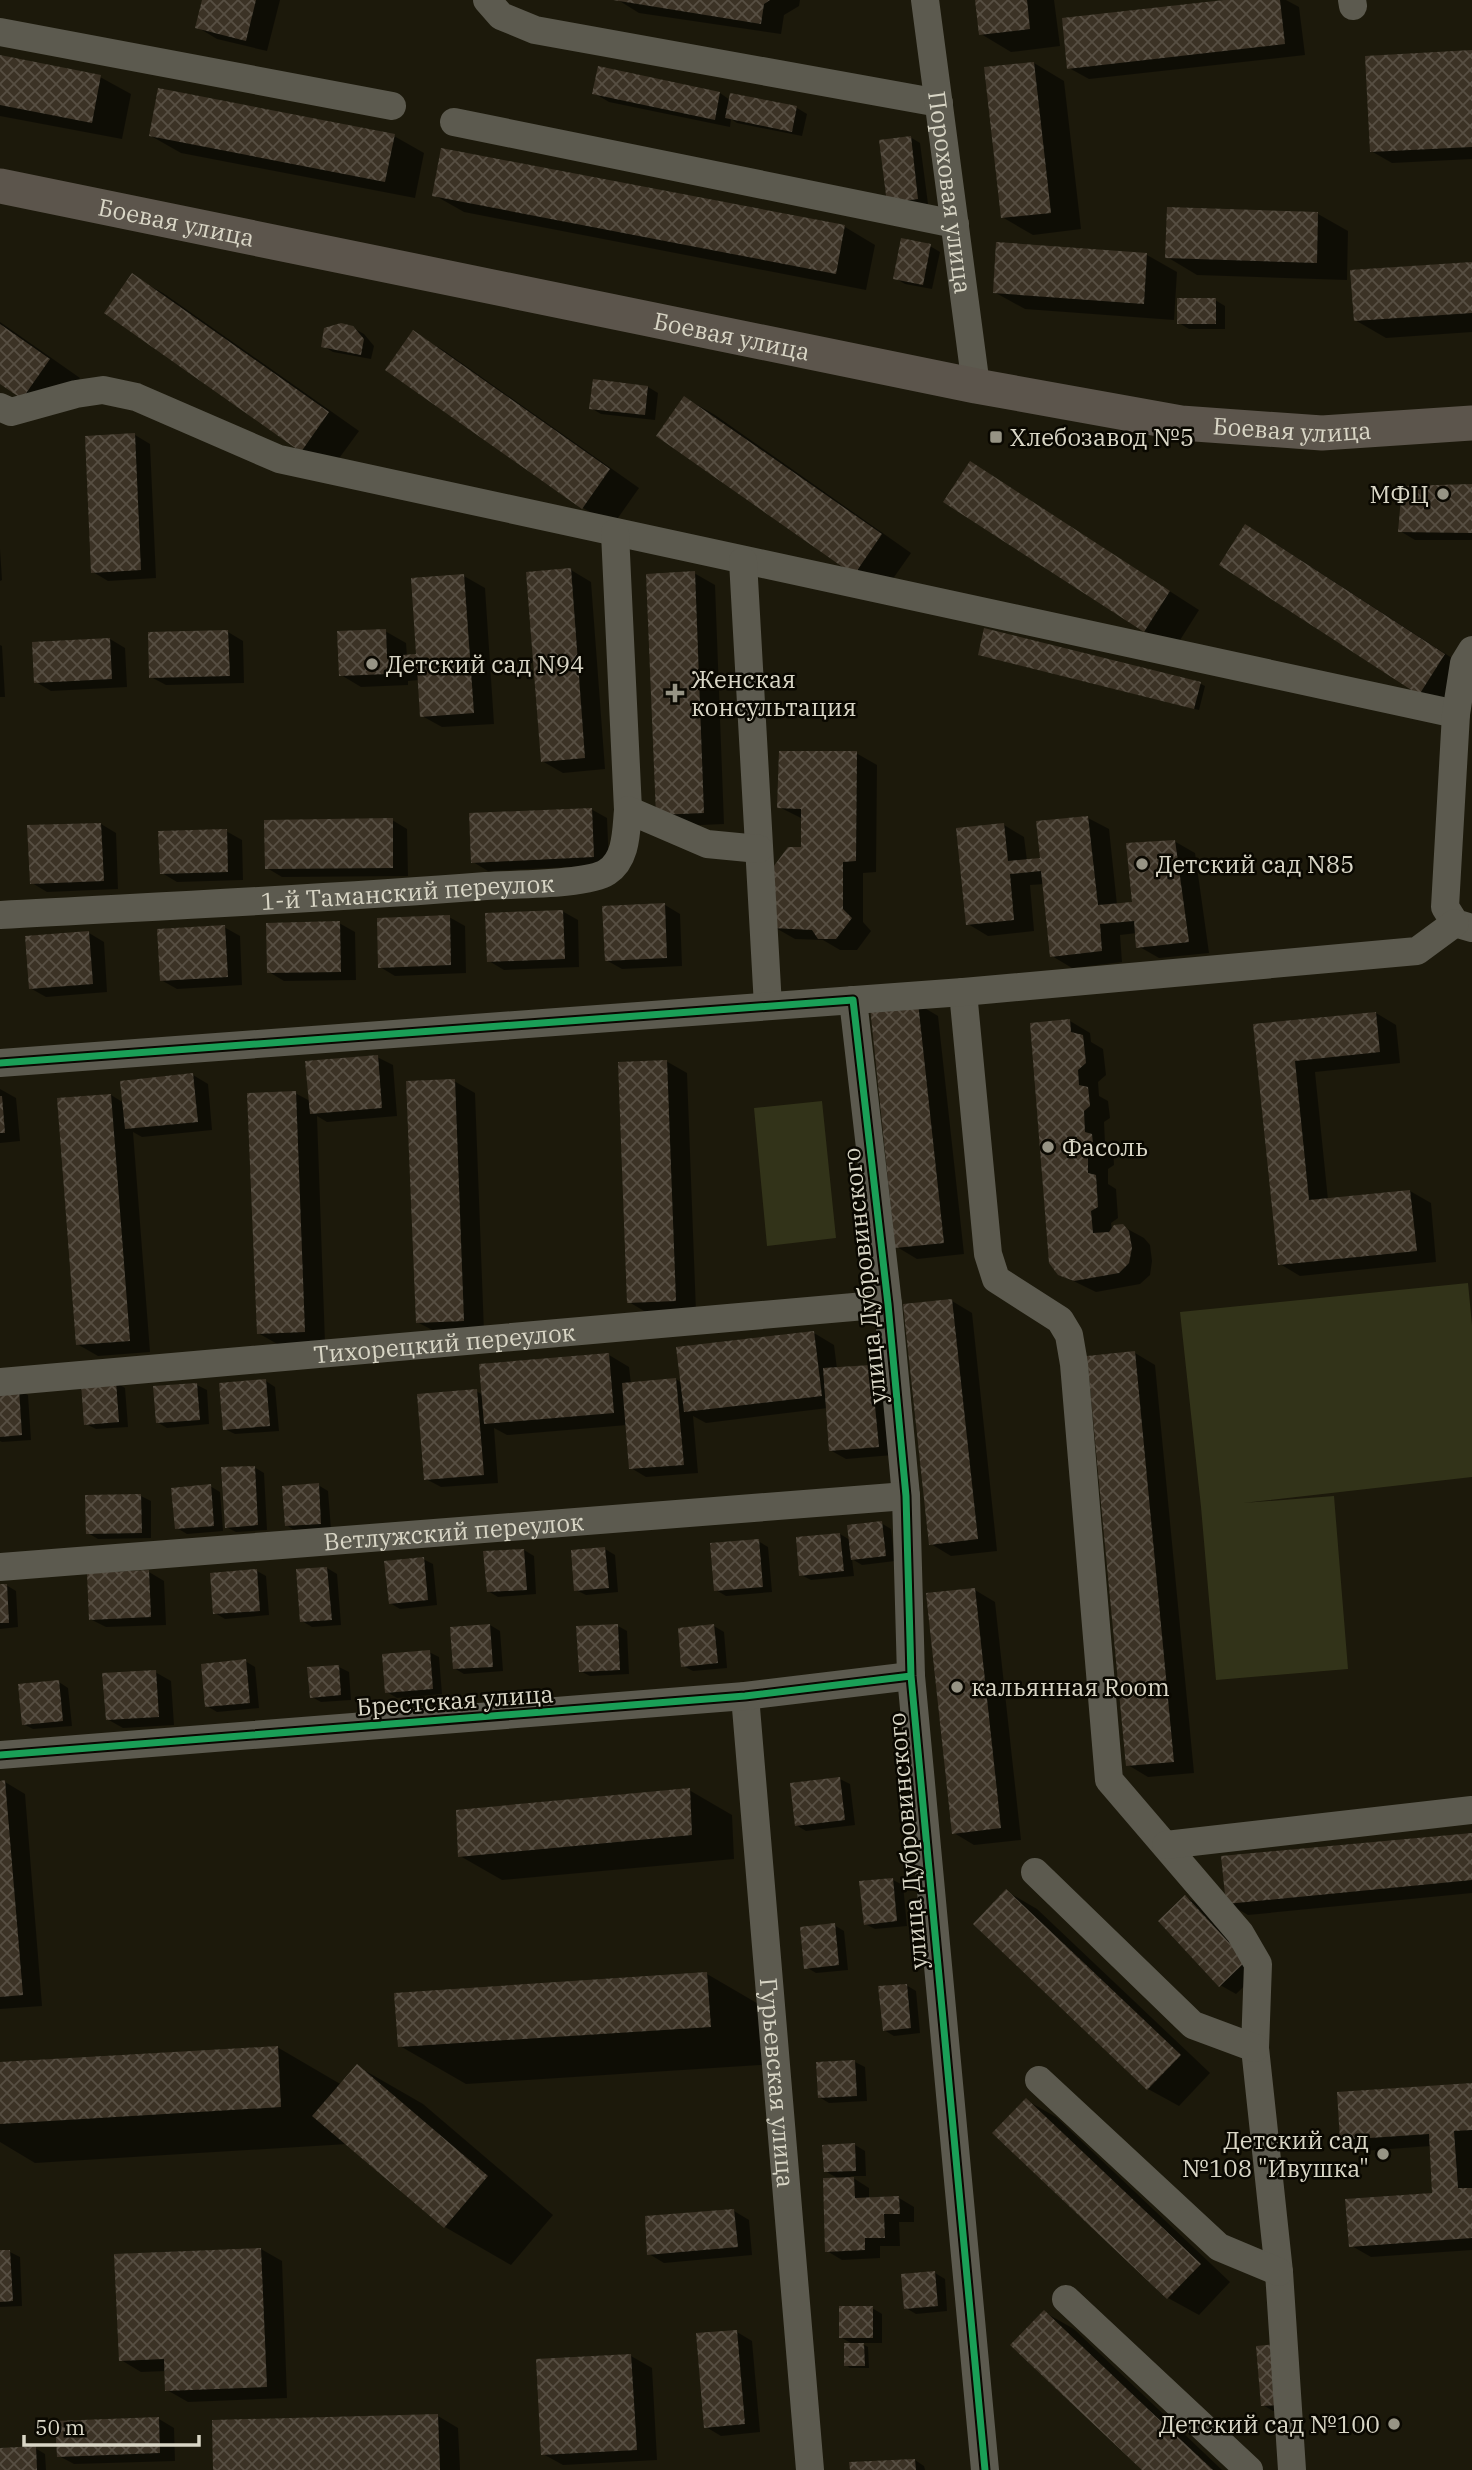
<svg xmlns="http://www.w3.org/2000/svg" width="1472" height="2470" font-family="'IBM Plex Serif',serif">
	<style>
		.park { fill: #323319 }
		.shadow { fill: #0007 }
		.building { fill: url(#building-cross-hatch) }
		.lines { fill: none; stroke-linecap: round; stroke-linejoin: round }
		.minor { stroke: #5c5a4f; stroke-width: 28 }
		.major { stroke: #5c554c; stroke-width: 35 }
		.cycleway-casing { stroke: #0a0801; stroke-width: 11 }
		.cycleway { stroke: #1a9f57; stroke-width: 7 }
		.poi-dot { fill: #979485; stroke: #0a0801; stroke-width: 2.5 }
		.labels { text-anchor: middle; dominant-baseline: central; stroke-width: 5; stroke-linejoin: round; paint-order: stroke }
		.street-label { font-size: 24px; fill: #d9d6c6; stroke: #0a0801 }
		.poi-label { font-size: 24px; fill: #d9d6c6; stroke: #0a0801; text-anchor: start }
	</style>
	<defs>
		<pattern id="building-cross-hatch" width="8" height="8" patternUnits="userSpaceOnUse" patternTransform="scale(1.75)"><rect width="8" height="8" fill="#3b3225"/><path d="M0 0l8 8M0 8l8-8" fill="none" stroke="#574f43"/></pattern>
	</defs>
	<rect width="100%" height="100%" fill="#1c190b"/>
	<path class="park" d="M822 1101 836 1238 767 1246 754 1108Z
		M1468 1283 1472 1325V1477L1243 1503 1334 1496 1348 1669 1216 1680 1201 1507 1180 1312Z"/>
	<path class="shadow" d="M203 0H280L267 51 217 39 197 27Z
		M618 0H800L799 6 784 15 781 34 639 13Z
		M977 0H1054L1060 46 1011 52 981 34Z
		M1239 0H1286L1299 7 1305 55 1089 79 1069 68Z
		M1472 52V159L1392 163 1371 151Z
		M0 57 100 77 131 94 122 139 0 116Z
		M1034 63 1064 81 1081 229 1033 235 1002 217Z
		M594 93H720L730 100 731 95 797 108 807 114 802 136 737 123 731 119 730 127 609 102Z
		M151 136H394L424 153 415 198 181 153Z
		M910 137 920 143 928 204 898 208Z
		M443 150 845 227 875 245 866 290 464 212 434 195Z
		M1318 214 1348 231 1347 280 1197 275 1167 257Z
		M998 243 1147 255 1177 272 1174 320 1025 309 994 292Z
		M930 246 940 252 932 289 905 284 895 278Z
		M1472 264V332L1386 338 1355 320Z
		M132 276 163 293 359 431 332 468 302 451Z
		M1215 300 1225 306V329H1189L1179 323Z
		M0 322 80 378 53 415 0 381Z
		M353 328 364 334 374 346 371 359 333 352 323 346Z
		M413 333 443 350 639 488 613 525 583 508 387 370Z
		M648 387 658 393 655 420 601 414 591 408Z
		M685 398 715 415 911 553 885 590 855 573Z
		M135 435 150 444 156 578 108 581 93 572Z
		M970 463 1199 610 1175 648 1144 631Z
		M1472 486V540H1415L1400 531Z
		M1276 544 1472 671 1450 711 1420 694Z
		M0 549 2 580 0 581Z
		M571 570 591 582 605 769 563 773 542 761Z
		M694 573 715 585 724 824 678 826 657 814Z
		M464 576 485 588 494 724 442 727 422 716 419 680 408 681V685L361 687 341 675 385 631 406 643 407 657 418 656Z
		M228 632 243 641 244 683 166 685 151 677Z
		M110 639 125 648 127 687 51 691 36 682Z
		M0 645 2 646 5 697H0Z
		M984 656 1201 684 1205 686 1199 710Z
		M856 753 877 765 876 872 863 873V922L871 931 857 950H840L823 940 795 939 774 927 802 848 803 819 779 807Z
		M591 809 607 818 609 865 488 871 473 862Z
		M1088 818 1109 829 1117 905 1134 904 1174 841 1195 853 1209 953 1159 958 1138 946 1137 933 1120 935 1122 962 1072 968 1052 956 1045 884 1030 885 1034 931 988 936 968 924 1004 825 1024 837 1027 861 1042 860Z
		M392 820 407 829 408 876 282 877 267 868Z
		M101 824 116 833 118 889 47 892 32 883Z
		M226 831 242 840 243 880 177 882 162 873Z
		M665 905 680 914 682 966 622 969 606 960Z
		M562 911 578 920 579 967 504 970 489 961Z
		M449 917 465 926 466 973 395 976 380 967Z
		M339 923 355 932 356 980 284 981 269 972Z
		M224 927 240 936 242 985 177 989 161 980Z
		M89 933 104 942 107 992 46 997 30 988Z
		M918 1004 938 1016 964 1254 917 1259 897 1247Z
		M1376 1013 1396 1025 1400 1063 1315 1072 1328 1200 1410 1191 1431 1203 1436 1262 1300 1276 1280 1264 1255 1026Z
		M1070 1021 1090 1033 1091 1042 1103 1049 1106 1075 1098 1082 1099 1096 1108 1101 1110 1118 1104 1122 1105 1143 1113 1147 1114 1165 1108 1169V1184L1116 1189 1118 1218 1111 1223 1112 1231 1122 1226 1144 1238 1150 1245 1152 1261 1150 1275 1140 1284 1096 1292 1059 1274Z
		M377 1057 393 1065 397 1116 327 1122 317 1116 325 1343 279 1345 258 1333 295 1093 310 1101Z
		M666 1061 687 1073 696 1312 649 1314 629 1302Z
		M193 1075 208 1084 212 1130 142 1137 133 1132 150 1352 98 1356 77 1344 111 1095 124 1103Z
		M454 1081 475 1093 484 1332 438 1333 417 1322Z
		M0 1089 16 1098 20 1141 0 1143Z
		M952 1301 972 1313 997 1551 951 1556 931 1544Z
		M814 1333 834 1345 837 1369 871 1367 886 1375 893 1455 846 1459 830 1450 828 1408 706 1423 693 1416 698 1473 646 1477 631 1468 627 1425 507 1435 494 1428 498 1483 441 1487 426 1479 476 1391 483 1395 609 1355 629 1367 631 1384 676 1379 682 1383Z
		M1135 1353 1155 1365 1194 1773 1148 1777 1128 1765Z
		M266 1381 275 1387 279 1431 235 1434 225 1429Z
		M115 1382 125 1388 128 1427 96 1429 86 1424Z
		M197 1385 207 1390 209 1424 167 1428 157 1422Z
		M18 1390 28 1395 31 1440 2 1442 0 1441V1391Z
		M254 1467 264 1473 267 1530 236 1532 226 1527Z
		M318 1485 328 1491 331 1529 296 1531 286 1525Z
		M210 1486 220 1492 223 1531 187 1534 177 1528Z
		M141 1496 151 1501V1538L98 1539 88 1533Z
		M881 1523 891 1529 895 1561 862 1565 852 1559 854 1576 811 1580 801 1575 840 1534 850 1540Z
		M758 1541 768 1547 772 1592 726 1596 716 1590Z
		M605 1549 615 1555 618 1592 586 1595 576 1590Z
		M524 1550 534 1556 536 1594 498 1597 488 1591Z
		M423 1559 433 1564 437 1605 400 1609 390 1603Z
		M327 1568 337 1574 341 1625 312 1627 302 1621Z
		M257 1571 266 1576 269 1615 225 1619 215 1613Z
		M149 1572 164 1581 166 1625 106 1627 90 1619Z
		M6 1585 16 1591 18 1627 0 1629V1586Z
		M975 1590 995 1602 1021 1840 974 1845 954 1833Z
		M490 1625 500 1631 503 1671 464 1674 454 1668Z
		M618 1626 627 1631 629 1674 590 1676 580 1671Z
		M714 1626 724 1632 727 1668 693 1671 683 1666Z
		M429 1652 439 1657 442 1694 397 1698 387 1692Z
		M245 1661 255 1667 259 1708 217 1712 207 1706Z
		M339 1667 349 1672 351 1700 321 1702 312 1697Z
		M155 1672 171 1681 174 1725 123 1728 107 1719Z
		M59 1682 68 1688 72 1726 33 1729 23 1724Z
		M840 1779 850 1784 855 1825 806 1831 796 1825Z
		M5 1782 25 1794 42 2006 0 2009V1783Z
		M689 1790 732 1815 734 1859 502 1880 460 1856Z
		M1472 1834V1893L1248 1915 1227 1903Z
		M893 1880 903 1885 907 1926 875 1929 865 1924Z
		M1006 1891 1037 1909 1210 2073 1179 2106 1148 2089 975 1924Z
		M1186 1897 1201 1906 1261 1970 1236 1994 1220 1985Z
		M834 1925 844 1931 848 1970 816 1973 806 1967Z
		M707 1974 772 2012 776 2064 466 2084 400 2046Z
		M906 1985 916 1991 920 2033 894 2036 884 2030Z
		M277 2047 342 2085 357 2066 423 2104 553 2215 511 2265 445 2227 348 2144 35 2163 0 2142V2064Z
		M855 2062 865 2067 867 2101 829 2103 819 2097Z
		M1472 2084V2250L1371 2257 1350 2245 1434 2194 1431 2146 1362 2151 1342 2139Z
		M1026 2100 1056 2117 1230 2282 1199 2315 1168 2298 995 2133Z
		M855 2145 865 2151 866 2176H850L869 2188V2199L899 2198 914 2207V2222H899L900 2246H880V2258L842 2260 827 2251 839 2179 825 2171Z
		M734 2211 749 2220 752 2255 664 2263 649 2254Z
		M261 2249 282 2261 287 2398 188 2402 167 2390 166 2371 141 2372 121 2360Z
		M0 2252H10L20 2257 22 2306 0 2307Z
		M935 2273 945 2279 947 2311 916 2314 906 2308Z
		M872 2308 882 2314V2343H861L868 2347 869 2368H850L846 2365 853 2344 840 2337Z
		M1044 2312 1074 2329 1222 2470H1144Z
		M737 2332 752 2341 760 2432 721 2436 706 2427Z
		M1258 2348 1290 2410 1273 2411 1263 2405Z
		M631 2356 652 2368 657 2460 563 2465 543 2454Z
		M438 2416 458 2428 460 2470H215Z
		M159 2419 174 2428 175 2461 74 2464 59 2456Z
		M35 2448 45 2454 46 2470H0V2450Z
		M915 2460 924 2466 925 2470H851Z"/>
	<path class="building" d="M202 0H256L246 41 195 28Z
		M613 0H770L764 4 761 24Z
		M975 0H1027L1030 29 979 35Z
		M1224 0H1280L1285 44 1067 69 1062 18Z
		M1472 50V147L1370 152 1365 56Z
		M0 55 101 75 92 123 0 105Z
		M1034 62 1051 213 1001 218 984 67Z
		M598 66 720 92 715 120 592 94Z
		M158 88 395 134 385 182 149 136Z
		M730 93 797 106 792 132 725 118Z
		M911 136 918 199 887 203 879 140Z
		M441 148 845 225 836 274 432 196Z
		M1167 207 1318 212 1317 263 1165 258Z
		M901 238 931 244 923 285 893 279Z
		M996 242 1147 253 1144 304 993 293Z
		M1472 262V313L1354 321 1350 270Z
		M132 273 329 412 301 452 104 313Z
		M1177 298H1216V324H1177Z
		M341 323 353 326 364 339 361 355 321 347 324 328Z
		M0 324 50 359 22 399 0 384Z
		M413 330 610 469 582 509 385 370Z
		M593 379 648 386 645 415 589 409Z
		M684 396 882 534 854 575 656 436Z
		M135 433 141 570 91 573 85 436Z
		M970 461 1170 591 1144 632 943 502Z
		M1472 484V533L1398 532 1402 486Z
		M1245 524 1445 654 1419 695 1219 565Z
		M571 568 585 758 541 762 526 572Z
		M695 571 704 813 656 815 646 574Z
		M464 574 474 713 420 717 417 668 388 670V674L339 676 337 631 386 629 387 656 416 654 411 578Z
		M984 628 1201 682 1194 709 978 655Z
		M228 630 230 676 149 678 148 632Z
		M110 638 112 679 34 683 32 642Z
		M779 751H857L856 861 843 862V909L852 918 836 939H818L812 930 772 928 771 870 788 847H801V809L777 808Z
		M592 808 594 857 471 863 469 813Z
		M1088 816 1098 905 1132 902 1126 843 1175 840 1189 942 1136 948 1134 921 1100 924 1102 951 1050 957 1041 871 1010 874 1014 920 966 925 956 828 1004 823 1008 861 1040 858 1036 821Z
		M393 818V868L265 869 264 820Z
		M101 823 104 881 30 884 27 825Z
		M227 829 228 872 160 874 158 831Z
		M665 903 667 958 605 961 602 906Z
		M563 910 565 959 487 962 485 913Z
		M450 915 451 965 378 968 377 918Z
		M340 921 341 972 267 973 266 923Z
		M225 925 228 977 160 981 157 929Z
		M89 931 93 984 29 989 25 936Z
		M918 1002 944 1243 895 1248 870 1007Z
		M1376 1012 1380 1052 1295 1061 1309 1200 1410 1190 1417 1251 1278 1265 1253 1024Z
		M1070 1019 1071 1032 1083 1035 1086 1063 1078 1070 1079 1085 1088 1087 1090 1106 1084 1111 1085 1132 1092 1134 1094 1153 1088 1157V1173L1096 1175 1098 1207 1091 1211 1093 1233 1109 1232 1114 1225 1123 1224 1129 1231 1132 1248 1129 1263 1119 1273 1074 1281 1058 1275 1049 1263 1030 1023Z
		M378 1055 382 1108 310 1114 305 1061Z
		M667 1060 676 1301 627 1303 618 1062Z
		M193 1073 198 1122 125 1129 120 1081Z
		M455 1079 464 1321 416 1323 406 1081Z
		M296 1091 305 1332 257 1334 247 1093Z
		M111 1094 130 1341 76 1345 57 1098Z
		M0 1096H2L5 1133H0Z
		M952 1299 978 1539 929 1545 903 1304Z
		M814 1331 822 1396 684 1412 676 1347Z
		M1135 1351 1174 1762 1126 1766 1087 1356Z
		M609 1353 614 1413 484 1424 479 1364Z
		M871 1365 879 1447 829 1451 823 1368Z
		M676 1378 684 1465 629 1469 622 1383Z
		M266 1379 270 1426 223 1430 219 1383Z
		M116 1381 119 1422 84 1425 81 1383Z
		M197 1383 200 1420 156 1423 153 1386Z
		M19 1388 22 1435 0 1437V1389Z
		M477 1389 484 1475 424 1480 417 1394Z
		M255 1466 258 1525 225 1528 221 1467Z
		M319 1483 321 1524 285 1526 282 1486Z
		M211 1484 214 1526 175 1529 171 1488Z
		M141 1494 142 1533 86 1534 85 1495Z
		M882 1521 886 1556 851 1560 847 1525Z
		M840 1533 844 1571 799 1576 796 1537Z
		M759 1539 763 1587 714 1591 710 1543Z
		M605 1547 609 1588 574 1591 571 1550Z
		M524 1549 527 1590 487 1592 483 1551Z
		M424 1557 428 1600 389 1604 384 1561Z
		M327 1567 332 1620 300 1622 296 1569Z
		M257 1569 260 1611 213 1614 210 1573Z
		M149 1570 151 1617 89 1620 87 1573Z
		M0 1584H7L9 1623H0Z
		M975 1588 1001 1828 952 1834 926 1593Z
		M490 1624 493 1667 453 1669 450 1627Z
		M618 1624 620 1670 579 1672 576 1626Z
		M714 1624 718 1663 681 1667 678 1628Z
		M430 1650 433 1689 385 1693 382 1654Z
		M246 1659 250 1703 205 1707 201 1664Z
		M339 1665 341 1695 310 1698 307 1667Z
		M156 1670 159 1717 106 1720 102 1673Z
		M59 1680 63 1721 22 1725 18 1684Z
		M840 1777 845 1820 795 1826 790 1783Z
		M5 1780 23 1995 0 1997V1781Z
		M690 1788 692 1835 458 1857 456 1810Z
		M1472 1833V1880L1226 1904 1221 1856Z
		M893 1878 897 1921 864 1925 859 1881Z
		M1006 1889 1181 2055 1147 2090 973 1924Z
		M1185 1895 1246 1961 1219 1987 1158 1921Z
		M835 1923 839 1965 804 1969 800 1927Z
		M707 1972 711 2027 398 2047 394 1993Z
		M907 1984 911 2028 883 2031 878 1986Z
		M278 2046 281 2107 0 2124V2062Z
		M855 2060 857 2096 818 2098 816 2062Z
		M357 2064 488 2176 444 2228 312 2116Z
		M1472 2083V2130L1454 2131 1458 2188H1472V2238L1349 2247 1345 2199 1432 2193 1429 2134 1340 2140 1337 2092Z
		M1026 2098 1201 2264 1167 2299 992 2133Z
		M855 2143 856 2171 824 2172 822 2145Z
		M854 2177 855 2198 899 2196 900 2214H884L885 2238H865V2250L825 2252 823 2178Z
		M734 2209 738 2247 647 2255 645 2216Z
		M261 2248 267 2387 165 2391 164 2359 119 2361 114 2254Z
		M0 2250H10L13 2301 0 2302Z
		M935 2271 938 2306 904 2309 901 2274Z
		M839 2306H873V2338H839Z
		M1044 2310 1149 2410 1213 2470H1142L1010 2345Z
		M737 2330 745 2424 704 2428 696 2333Z
		M844 2343H864L865 2366H844Z
		M1276 2344 1281 2405 1261 2406 1256 2346Z
		M631 2354 637 2450 541 2455 536 2359Z
		M438 2414 440 2470H213L212 2420Z
		M159 2417 160 2453 57 2457 55 2421Z
		M36 2446 37 2470H0V2448Z
		M915 2459 916 2470H850L849 2462Z"/>
	<g class="lines">
		<g class="minor">
			<path d="M487 0 501 16 535 30 939 103"/>
			<path id="s1" d="M925 0 976 386"/>
			<path d="M1352 0 1353 6"/>
			<path d="M0 32 392 106"/>
			<path d="M454 122 955 224"/>
			<path d="M0 407 11 412 76 394 103 390 136 397 279 459 1456 714"/>
			<path d="M615 533 628 810"/>
			<path d="M743 561 768 1006"/>
			<path d="M1472 650 1464 663 1456 714 1445 907 1455 923 1472 928"/>
			<path id="s2" d="M0 915C162 906 324 899 486 886 512 884 588 885 607 872 627 859 626 831 628 810L707 844 759 849"/>
			<path d="M963 992 988 1254 996 1279 1060 1320 1069 1335 1074 1364 1109 1780 1240 1933 1258 1964 1255 2048 1279 2272 1292 2470"/>
			<path d="M853 1000 888 1304 906 1496 911 1676 985 2470"/>
			<path d="M0 1063 963 992 1417 951 1455 923"/>
			<path id="s3" d="M0 1382 888 1304"/>
			<path id="s4" d="M0 1567 906 1496"/>
			<path id="s5" d="M745 1696 810 2470"/>
			<path d="M0 1755 745 1696 911 1676"/>
			<path d="M1166 1845 1472 1810"/>
			<path d="M1035 1872 1193 2025 1255 2048"/>
			<path d="M1039 2080 1219 2247 1279 2272"/>
			<path d="M1066 2299 1249 2470"/>
		</g>
		<path class="major" id="s6" d="M0 186 976 386 1181 423 1322 433 1472 423"/>
		<g class="cycleway-casing">
			<path id="cycleway" d="M0 1063 853 1000 888 1304 906 1496 911 1676 985 2470
				M0 1755 745 1696 911 1676"/>
		</g>
		<use href="#cycleway" class="cycleway"/>
	</g>
	<g class="poi-dot">
		<rect x="989" y="430" width="14" height="14" rx="3.5"/>
		<circle cx="1443" cy="494" r="7"/>
		<circle cx="372" cy="664" r="7"/>
		<path d="M671.5 682.5h7v7h7v7h-7v7h-7v-7h-7v-7h7z"/>
		<circle cx="1142" cy="864" r="7"/>
		<circle cx="1048" cy="1147" r="7"/>
		<circle cx="957" cy="1687" r="7"/>
		<circle cx="1383" cy="2154" r="7"/>
		<circle cx="1394" cy="2424" r="7"/>
	</g>
	<g class="labels">
		<g class="street-label">
			<text stroke="none"><textPath href="#s1" startOffset="194">Пороховая улица</textPath></text>
			<text stroke="none"><textPath href="#s6" startOffset="180">Боевая улица</textPath></text>
			<text stroke="none"><textPath href="#s6" startOffset="747">Боевая улица</textPath></text>
			<text stroke="none"><textPath href="#s6" startOffset="1316">Боевая улица</textPath></text>
			<text stroke="none"><textPath href="#s2" startOffset="408">1-й Таманский переулок</textPath></text>
			<text transform="translate(864 1276) rotate(-96)">улица Дубровинского</text>
			<text stroke="none"><textPath href="#s3" startOffset="446">Тихорецкий переулок</textPath></text>
			<text stroke="none"><textPath href="#s4" startOffset="455">Ветлужский переулок</textPath></text>
			<text transform="translate(455 1700) rotate(-4)">Брестская улица</text>
			<text transform="translate(907 1841) rotate(-95)">улица Дубровинского</text>
			<text stroke="none"><textPath href="#s5" startOffset="388">Гурьевская улица</textPath></text>
		</g>
		<g class="poi-label">
			<text x="1010" y="437">Хлебозавод №5</text>
			<text x="1429" y="494" text-anchor="end">МФЦ</text>
			<text x="386" y="664">Детский сад N94</text>
			<text x="691" y="679">Женская<tspan x="691" dy="28">консультация</tspan></text>
			<text x="1156" y="864">Детский сад N85</text>
			<text x="1062" y="1147">Фасоль</text>
			<text x="971" y="1687">кальянная Room</text>
			<text x="1369" y="2140" text-anchor="end">Детский сад<tspan x="1369" dy="28">№108 "Ивушка"</tspan></text>
			<text x="1380" y="2424" text-anchor="end">Детский сад №100</text>
		</g>
	</g>
	<path d="M24 2435v10h175v-10" fill="none" stroke="#d9d6c6" stroke-width="3.5"/>
	<text x="35" y="2435" font-size="21" fill="#d9d6c6" stroke="#0a0801" stroke-width="5" paint-order="stroke">50 m</text>
</svg>
